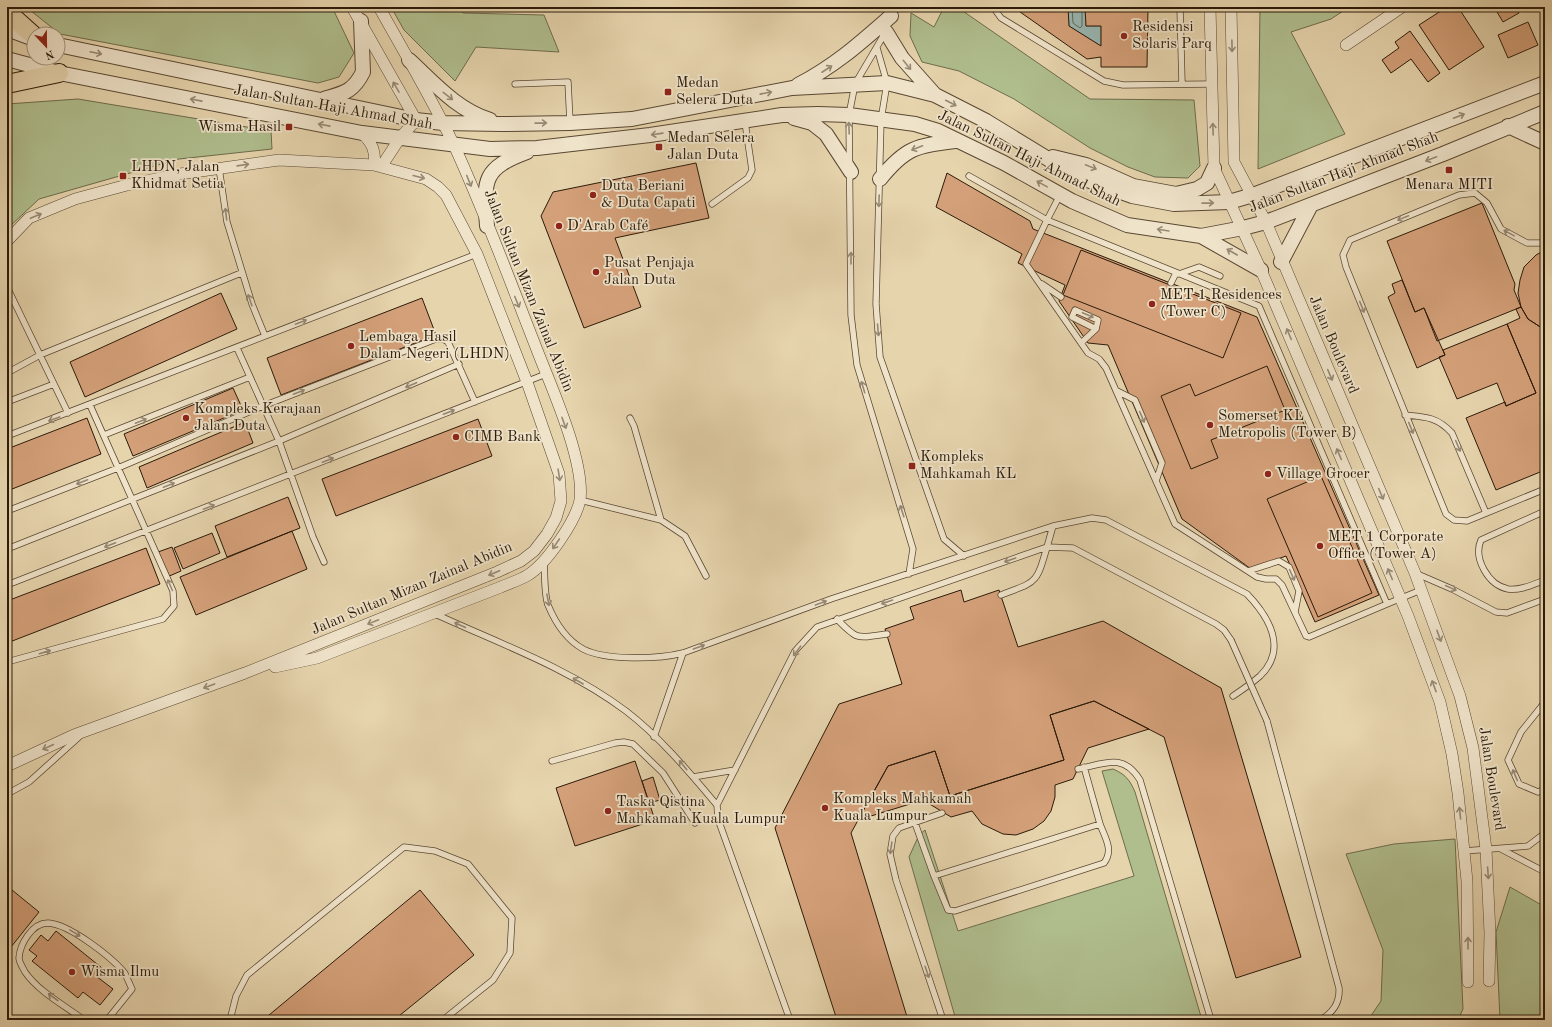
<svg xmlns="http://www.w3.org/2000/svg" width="1552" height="1027" font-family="'Old Standard TT',serif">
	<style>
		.green { fill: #b0be8e; stroke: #6e6c4c }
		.water { fill: #98b7b2; stroke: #6c786e }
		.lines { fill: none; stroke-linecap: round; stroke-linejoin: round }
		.shore { stroke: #62685e; stroke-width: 1 }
		.building { fill: #d4a079; stroke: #2b1a09 }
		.service-casing { stroke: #5a4832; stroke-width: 7 }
		.minor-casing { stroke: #5a4832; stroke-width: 12 }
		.tertiary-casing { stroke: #5a4832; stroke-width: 16 }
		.primary-casing { stroke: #2b1a09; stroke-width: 20 }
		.service { stroke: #efe3ca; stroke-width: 5.5 }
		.minor { stroke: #efe3ca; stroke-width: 11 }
		.tertiary { stroke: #efe3ca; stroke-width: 14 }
		.primary { stroke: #e6d4ad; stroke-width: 18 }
		.service-bridge-casing { stroke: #5a4832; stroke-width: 7; stroke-linecap: butt }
		.service-bridge { stroke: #efe3ca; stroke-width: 5.5 }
		.oneway { stroke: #978973 }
		.poi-dot { fill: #8f2418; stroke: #efe3ca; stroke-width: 1.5 }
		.labels { text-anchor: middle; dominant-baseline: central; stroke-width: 3.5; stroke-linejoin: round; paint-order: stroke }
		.poi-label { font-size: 15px; fill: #2b1a09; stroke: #efe3ca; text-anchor: start }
		.street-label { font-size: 15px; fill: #2b1a09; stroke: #efe3ca }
	</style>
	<rect width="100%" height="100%" fill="#e6d4ad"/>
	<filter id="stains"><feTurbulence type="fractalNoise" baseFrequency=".005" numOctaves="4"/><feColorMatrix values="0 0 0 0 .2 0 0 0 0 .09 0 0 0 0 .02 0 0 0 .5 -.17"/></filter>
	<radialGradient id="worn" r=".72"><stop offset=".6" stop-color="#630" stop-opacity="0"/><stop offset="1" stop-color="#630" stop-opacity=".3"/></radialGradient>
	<path class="green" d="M26 7H332L354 53 339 77 318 83 60 34Z
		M391 7H459L463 13 544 15 559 52 476 47 455 81 404 30Z
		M944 7H957L1090 99 1194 100 1200 166 1188 178 1155 177 1128 167 1090 148 1014 99 959 71 922 62 910 36 911 13 934 27Z
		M1260 7H1349L1331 19 1291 32 1345 134 1258 169Z
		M78 99 271 131 272 149 179 159 39 199 7 229V104Z
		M1113 769C1125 774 1130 780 1135 792L1202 1020H956L909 857 919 835 925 830 958 931 1134 876 1102 771Z
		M1455 839 1463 1009 1458 1020H1368L1381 1001 1383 950 1346 854 1394 844Z
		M1510 887 1545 907V1020H1500L1496 932Z"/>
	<path class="water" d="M1068 7H1085L1086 26H1101V46L1069 26Z"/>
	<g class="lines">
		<path class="shore" d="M1072 7 1073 23 1080 28 1082 26V7"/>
	</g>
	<path class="building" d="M1013 7H1068L1069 26 1101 46V26H1086L1085 7H1148L1147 67H1101V57L1087 59Z
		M1447 7H1458L1484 47 1449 70 1419 25Z
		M1494 7H1516L1519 13 1503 22Z
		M1528 22 1538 45 1508 58 1498 35Z
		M1410 31 1440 73 1428 82 1411 59 1391 73 1382 60 1399 48 1395 42Z
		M696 163 709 218 615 238 641 307 584 328 541 216 553 192Z
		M947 173 1030 221 1033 229 1257 317 1379 595 1315 622 1286 556 1251 569 1182 519 1108 345 1088 343 1059 301 1065 285 1018 263 1022 254 936 207Z
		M1482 203 1515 284 1514 290 1521 307 1437 341 1424 308 1415 312 1387 241Z
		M1081 250 1241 313 1223 358 1063 295Z
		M1545 250V330L1528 319 1521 307 1518 293 1520 280 1524 267 1536 255Z
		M1402 280 1415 312 1424 308 1445 355 1417 368 1388 297 1395 293 1392 284Z
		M221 293 237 329 85 397 70 362Z
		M422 298 436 335 281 395 267 358Z
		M1521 307 1528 319 1545 330V368H1541L1545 375V401L1540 403 1545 415V470L1496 490 1466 418 1505 402 1506 406 1536 393 1507 324 1520 318 1516 309Z
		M1507 324 1536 393 1506 406 1497 383 1457 399 1439 357 1445 355 1443 350Z
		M1267 366 1285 410 1211 440 1218 458 1191 469 1161 396 1190 384 1195 396Z
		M233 388 243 410 133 456 124 434Z
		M87 418 101 454 7 491V449Z
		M478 419 492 456 336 516 322 479Z
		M245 422 253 443 147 488 139 467Z
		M1321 476 1372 593 1318 617 1267 499Z
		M288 497 300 528 227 557 215 526Z
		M292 531 307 569 196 615 180 577Z
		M212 533 220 553 183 569 174 548Z
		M172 547 181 571 167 577 158 552Z
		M146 548 160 584 7 643V601Z
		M961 590 964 602 999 590 1018 647 1103 621 1221 688 1301 957 1236 978 1164 737 1094 701 1050 715 1064 760 950 796 935 751 888 766 851 833 908 1020H837L775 828 839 704 902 684 885 629 914 619 910 607Z
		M1094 701 1149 729 1088 748 1073 779 1055 785V797L1051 811 1044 821 1033 829 1016 835 1003 834 982 824 972 811 951 817 923 800 858 820 888 766 935 751 950 796 1064 760 1050 715Z
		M635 761 655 820 575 846 556 788Z
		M653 777 660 800 649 803 642 781Z
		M12 890 39 912 7 952V896Z
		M420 890 474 955 394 1020H263Z
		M56 931 102 968 96 976 113 989 100 1005 83 992 78 998 32 961 37 956 29 950 41 935 48 941Z"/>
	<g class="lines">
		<g class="service-casing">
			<path id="service" d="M993 7 1001 18 1104 81 1123 85 1211 84
				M1180 7 1182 84
				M885 33 855 84 849 115 851 315 857 365 913 549 909 574
				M877 48 887 83 881 120 876 304 880 357 944 539 964 556
				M515 84 568 82 570 122
				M219 168 227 222 252 304 265 336
				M969 176 1047 220 1060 195
				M712 204 748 178 752 170 745 122
				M1047 220 1259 306 1387 604 1309 637 1306 636 1282 585 1276 579H1266L1257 577 1175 524 1106 368 1099 359 1088 353 1026 264Z
				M1545 243H1527L1501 229 1487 203 1475 193 1459 195 1350 240 1343 255 1346 267 1446 514 1454 520 1467 521 1545 489
				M1179 274 1199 267 1220 276
				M1171 283 1176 273
				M1042 284 1061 297
				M7 287 68 413
				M1081 343 1096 329 1098 320 1075 310 1072 317 1096 329
				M237 348 279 441 313 537 324 562
				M7 373 40 355 241 273
				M1117 391 1135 400 1162 463 1156 481
				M7 402 54 384
				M1405 415C1426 417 1437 417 1452 433L1486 513
				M630 418 634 426 661 520
				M104 435 250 377
				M7 436 477 254
				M580 500 661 520 685 536 706 576
				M7 511 118 468 263 406 436 339H443L448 342 475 402
				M1545 511 1481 540C1473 558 1488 585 1508 589 1520 591 1534 584 1545 580
				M1053 526 1047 547 1073 548 1216 624 1224 630 1231 640
				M7 549 279 441 459 364
				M544 562C545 574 544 594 548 605 555 622 567 640 583 649 606 661 659 659 683 653L831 599 1053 526 1092 518 1106 520 1247 594C1269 617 1288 649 1260 676 1252 683 1242 690 1233 696
				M1248 571 1279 561 1289 567 1299 591 1295 612
				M1415 573 1452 589 1496 612 1507 613 1545 599
				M7 585 546 374
				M1001 595C1037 581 1036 585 1047 547
				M1387 604 1421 590
				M433 613C498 643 569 668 626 711 661 738 689 772 717 805
				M837 619C858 641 857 638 887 634
				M7 662 163 619 174 606 173 591 90 405
				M1545 702 1521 732 1508 760 1519 784 1538 792 1545 789
				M1267 721 1339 988C1340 1002 1333 1013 1320 1020
				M654 737 683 653
				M552 761 615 743 624 742 633 744 663 773 695 823
				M1084 767 1100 824
				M1078 769C1104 764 1123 752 1140 780L1211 1020
				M693 777 735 770
				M7 794 29 782 79 737
				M942 813 899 828 893 836 890 854 896 880 943 1020
				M915 823 934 876
				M1100 824C1105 838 1114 850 1104 863L955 911 948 910 934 876Z
				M1501 849 1545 872
				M1464 851 1528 846 1545 833
				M7 1015 14 1020
				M84 1020C64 1005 39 992 25 972 23 968 19 962 19 958 20 944 32 923 48 923 69 924 110 956 124 972 127 977 129 983 132 989L107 1020
				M230 1020 236 996 247 975 404 847 435 851 468 864 512 918 510 953 493 980 443 1020
				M790 1020 718 819 717 805 795 651 817 627 1047 547"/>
		</g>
		<g class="minor-casing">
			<path id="minor" d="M352 7 416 120 400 138 381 167
				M1210 7 1214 168 1261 270 1408 616 1440 702 1452 754 1458 793 1467 881 1468 982
				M1231 7 1234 162 1266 222 1415 573 1460 696 1473 748 1486 849 1490 933 1489 981
				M1346 45 1402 7
				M362 133C372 143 376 151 374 165
				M7 241 29 218 75 199 127 185 180 174 279 160 374 165 426 179 438 187 446 195 477 254 527 382 559 474 561 501 556 518 547 534 534 551 521 561 497 572 245 673 74 735 7 766
				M275 667 317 658 501 587C510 583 520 580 528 575 546 564 576 521 580 500 585 462 553 391 539 355 511 284 485 212 453 143 431 97 404 52 379 7"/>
		</g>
		<g class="tertiary-casing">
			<path id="tertiary" d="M7 29 34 39
				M886 32 902 58 935 95
				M58 45 416 120 443 123 502 124 570 123 632 119 792 88 887 83 935 95 986 121 1076 176 1132 196 1174 204 1229 202 1253 195 1545 83
				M7 59 59 73 362 133 490 149 537 148 650 135 782 115 818 114 849 115 915 124 938 131 1004 163 1072 201 1127 225 1201 236 1243 228 1266 222 1443 154 1545 112
				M409 60C434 83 457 110 490 120
				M798 85C836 65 859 44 891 16
				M324 99C344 93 353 92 363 72L361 21
				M794 118 812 123 826 134 851 172
				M1508 126 1545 143
				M1053 157 1086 165 1133 186 1176 194 1197 189 1207 183 1214 168
				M880 179C906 147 916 146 956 141
				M487 226C484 181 481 169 527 152
				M1201 236 1261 270
				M1281 262 1311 205"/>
		</g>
		<g class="primary-casing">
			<path id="primary" d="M7 8 15 19 34 36
				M7 84 59 73"/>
		</g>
		<use href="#service" class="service"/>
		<use href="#minor" class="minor"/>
		<use href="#tertiary" class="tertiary"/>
		<use href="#primary" class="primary"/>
		<g class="service-bridge-casing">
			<path id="service-bridge" d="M1231 640 1267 721"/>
		</g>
		<use href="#service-bridge" class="service-bridge"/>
	</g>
	<defs><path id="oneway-shaft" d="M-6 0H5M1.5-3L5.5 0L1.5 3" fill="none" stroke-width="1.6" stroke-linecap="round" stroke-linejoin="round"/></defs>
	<g class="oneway">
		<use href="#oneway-shaft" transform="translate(1232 46) rotate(89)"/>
		<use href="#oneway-shaft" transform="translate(96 53) rotate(12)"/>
		<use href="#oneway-shaft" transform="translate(907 65) rotate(51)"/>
		<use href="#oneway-shaft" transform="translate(827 69) rotate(-33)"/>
		<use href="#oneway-shaft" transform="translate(396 87) rotate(-120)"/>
		<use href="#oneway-shaft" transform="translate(766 93) rotate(-11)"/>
		<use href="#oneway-shaft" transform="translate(448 96) rotate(38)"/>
		<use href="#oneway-shaft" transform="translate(196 100) rotate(-169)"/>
		<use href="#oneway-shaft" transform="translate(951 103) rotate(27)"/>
		<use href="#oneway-shaft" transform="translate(1459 116) rotate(-21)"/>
		<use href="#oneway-shaft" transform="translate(541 123) rotate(-1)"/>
		<use href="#oneway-shaft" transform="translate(324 125) rotate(-169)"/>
		<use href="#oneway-shaft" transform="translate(849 128) rotate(-92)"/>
		<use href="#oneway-shaft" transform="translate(1213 129) rotate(-92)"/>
		<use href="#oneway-shaft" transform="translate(657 134) rotate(172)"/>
		<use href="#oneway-shaft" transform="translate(917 148) rotate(159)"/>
		<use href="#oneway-shaft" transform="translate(1431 159) rotate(159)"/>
		<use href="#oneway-shaft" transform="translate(243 165) rotate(-8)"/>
		<use href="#oneway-shaft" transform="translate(1091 167) rotate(22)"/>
		<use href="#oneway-shaft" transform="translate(419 177) rotate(14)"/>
		<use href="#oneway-shaft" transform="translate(469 181) rotate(68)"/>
		<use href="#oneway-shaft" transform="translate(1042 184) rotate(-151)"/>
		<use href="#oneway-shaft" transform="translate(879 201) rotate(92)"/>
		<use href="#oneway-shaft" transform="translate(1208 203) rotate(-1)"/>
		<use href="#oneway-shaft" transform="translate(226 214) rotate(-97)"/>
		<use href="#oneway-shaft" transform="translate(36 216) rotate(-23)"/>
		<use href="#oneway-shaft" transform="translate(1403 218) rotate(158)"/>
		<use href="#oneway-shaft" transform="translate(1163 230) rotate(-171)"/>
		<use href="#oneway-shaft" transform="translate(1509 233) rotate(-151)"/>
		<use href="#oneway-shaft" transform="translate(1232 252) rotate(-150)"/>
		<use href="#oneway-shaft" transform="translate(851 258) rotate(-90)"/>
		<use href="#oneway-shaft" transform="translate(250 300) rotate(-109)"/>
		<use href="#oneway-shaft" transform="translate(517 302) rotate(68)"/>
		<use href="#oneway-shaft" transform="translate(1362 307) rotate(68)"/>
		<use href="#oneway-shaft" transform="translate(1088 315) rotate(23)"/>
		<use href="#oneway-shaft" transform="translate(301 322) rotate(-21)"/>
		<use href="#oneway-shaft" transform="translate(878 330) rotate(85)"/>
		<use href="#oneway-shaft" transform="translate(1289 334) rotate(-113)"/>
		<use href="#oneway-shaft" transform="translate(1330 375) rotate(67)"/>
		<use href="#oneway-shaft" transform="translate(411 385) rotate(157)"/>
		<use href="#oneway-shaft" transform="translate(863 387) rotate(-107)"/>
		<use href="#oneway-shaft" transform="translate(299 392) rotate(-21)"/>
		<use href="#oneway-shaft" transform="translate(449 412) rotate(-21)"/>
		<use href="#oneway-shaft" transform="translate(1142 417) rotate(67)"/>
		<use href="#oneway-shaft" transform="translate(54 419) rotate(160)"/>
		<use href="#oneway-shaft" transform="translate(141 421) rotate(-22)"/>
		<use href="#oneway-shaft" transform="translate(564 423) rotate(70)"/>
		<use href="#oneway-shaft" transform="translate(1411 428) rotate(68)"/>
		<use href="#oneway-shaft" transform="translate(1458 446) rotate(67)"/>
		<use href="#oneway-shaft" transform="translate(1339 454) rotate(-113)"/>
		<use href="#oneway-shaft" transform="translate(328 460) rotate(-21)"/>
		<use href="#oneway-shaft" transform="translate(559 475) rotate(81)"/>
		<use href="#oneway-shaft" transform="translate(82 482) rotate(159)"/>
		<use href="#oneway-shaft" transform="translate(169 485) rotate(-21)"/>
		<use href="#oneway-shaft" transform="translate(1381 494) rotate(67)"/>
		<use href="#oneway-shaft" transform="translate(209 507) rotate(-21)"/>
		<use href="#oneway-shaft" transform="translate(902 511) rotate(-108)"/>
		<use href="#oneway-shaft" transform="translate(556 544) rotate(124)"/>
		<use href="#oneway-shaft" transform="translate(110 545) rotate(159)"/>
		<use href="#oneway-shaft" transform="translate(1010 560) rotate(161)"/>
		<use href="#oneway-shaft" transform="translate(494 573) rotate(157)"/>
		<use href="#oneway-shaft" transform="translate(1390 574) rotate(-113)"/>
		<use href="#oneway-shaft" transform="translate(1292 575) rotate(66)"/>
		<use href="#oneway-shaft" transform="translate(170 585) rotate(-114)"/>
		<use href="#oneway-shaft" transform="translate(1451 588) rotate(25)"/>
		<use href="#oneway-shaft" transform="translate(548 600) rotate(79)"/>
		<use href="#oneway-shaft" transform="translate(887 602) rotate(161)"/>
		<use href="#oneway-shaft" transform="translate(821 603) rotate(-20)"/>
		<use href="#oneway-shaft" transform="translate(373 622) rotate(158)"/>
		<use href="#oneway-shaft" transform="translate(460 625) rotate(-156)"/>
		<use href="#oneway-shaft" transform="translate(1439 636) rotate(70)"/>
		<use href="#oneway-shaft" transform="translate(699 647) rotate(-20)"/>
		<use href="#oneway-shaft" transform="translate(797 651) rotate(127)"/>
		<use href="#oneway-shaft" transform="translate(45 652) rotate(-16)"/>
		<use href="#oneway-shaft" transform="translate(578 681) rotate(-150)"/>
		<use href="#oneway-shaft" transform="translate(209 686) rotate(160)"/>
		<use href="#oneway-shaft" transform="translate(1434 686) rotate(-110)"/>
		<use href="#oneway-shaft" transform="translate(48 747) rotate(155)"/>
		<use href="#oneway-shaft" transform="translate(683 765) rotate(-129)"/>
		<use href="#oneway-shaft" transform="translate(1515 775) rotate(-113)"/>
		<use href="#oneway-shaft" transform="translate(1460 813) rotate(-96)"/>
		<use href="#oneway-shaft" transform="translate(891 848) rotate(98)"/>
		<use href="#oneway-shaft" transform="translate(1488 873) rotate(86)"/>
		<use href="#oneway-shaft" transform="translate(75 933) rotate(31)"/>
		<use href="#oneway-shaft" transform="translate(1468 943) rotate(-90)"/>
		<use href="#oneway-shaft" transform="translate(927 972) rotate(71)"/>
		<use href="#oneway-shaft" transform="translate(53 997) rotate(-144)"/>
	</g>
	<g class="poi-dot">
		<circle cx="1124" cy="36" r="4"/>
		<rect x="664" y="88" width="8" height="8" rx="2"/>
		<rect x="285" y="123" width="8" height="8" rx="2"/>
		<rect x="655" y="143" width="8" height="8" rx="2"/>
		<rect x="1445" y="166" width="8" height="8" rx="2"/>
		<rect x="119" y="172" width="8" height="8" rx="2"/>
		<circle cx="593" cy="195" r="4"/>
		<circle cx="559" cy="226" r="4"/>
		<circle cx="596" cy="272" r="4"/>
		<circle cx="1152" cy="304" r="4"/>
		<circle cx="351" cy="346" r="4"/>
		<circle cx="186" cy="418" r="4"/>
		<circle cx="1210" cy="425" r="4"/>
		<circle cx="456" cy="437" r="4"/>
		<rect x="908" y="462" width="8" height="8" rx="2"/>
		<circle cx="1268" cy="474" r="4"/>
		<circle cx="1320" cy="546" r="4"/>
		<circle cx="825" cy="808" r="4"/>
		<circle cx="608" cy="811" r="4"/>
		<circle cx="72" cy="972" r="4"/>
	</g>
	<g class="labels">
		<g class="poi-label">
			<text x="1132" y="27">Residensi<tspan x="1132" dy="17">Solaris Parq</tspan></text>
			<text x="676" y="83">Medan<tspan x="676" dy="17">Selera Duta</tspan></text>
			<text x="281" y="127" text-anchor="end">Wisma Hasil</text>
			<text x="667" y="138">Medan Selera<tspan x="667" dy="17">Jalan Duta</tspan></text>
			<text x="131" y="167">LHDN, Jalan<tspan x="131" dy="17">Khidmat Setia</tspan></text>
			<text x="1449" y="185" text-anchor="middle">Menara MITI</text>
			<text x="601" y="186">Duta Beriani<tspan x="601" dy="17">&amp; Duta Capati</tspan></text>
			<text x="567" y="226">D'Arab Café</text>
			<text x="604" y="263">Pusat Penjaja<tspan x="604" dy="17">Jalan Duta</tspan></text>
			<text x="1160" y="295">MET 1 Residences<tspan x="1160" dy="17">(Tower C)</tspan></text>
			<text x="359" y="337">Lembaga Hasil<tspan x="359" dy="17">Dalam Negeri (LHDN)</tspan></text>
			<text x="194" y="409">Kompleks Kerajaan<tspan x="194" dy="17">Jalan Duta</tspan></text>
			<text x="1218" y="416">Somerset KL<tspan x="1218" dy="17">Metropolis (Tower B)</tspan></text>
			<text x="464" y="437">CIMB Bank</text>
			<text x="920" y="457">Kompleks<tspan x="920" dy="17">Mahkamah KL</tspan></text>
			<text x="1276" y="474">Village Grocer</text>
			<text x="1328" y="537">MET 1 Corporate<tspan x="1328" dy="17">Office (Tower A)</tspan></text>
			<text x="833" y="799">Kompleks Mahkamah<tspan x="833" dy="17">Kuala Lumpur</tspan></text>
			<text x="616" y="802">Taska Qistina<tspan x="616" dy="17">Mahkamah Kuala Lumpur</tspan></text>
			<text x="80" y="972">Wisma Ilmu</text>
		</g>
		<g class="street-label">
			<text transform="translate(333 108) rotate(10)">Jalan Sultan Haji Ahmad Shah</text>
			<text transform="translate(1029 159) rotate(26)">Jalan Sultan Haji Ahmad Shah</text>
			<text transform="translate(1344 173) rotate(-21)">Jalan Sultan Haji Ahmad Shah</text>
			<text transform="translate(528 291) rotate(68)">Jalan Sultan Mizan Zainal Abidin</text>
			<text transform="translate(1333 345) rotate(67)">Jalan Boulevard</text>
			<text transform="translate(412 589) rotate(-23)">Jalan Sultan Mizan Zainal Abidin</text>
			<text transform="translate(1491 779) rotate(81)">Jalan Boulevard</text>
		</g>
	</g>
	<rect width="1552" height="1027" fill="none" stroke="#e6d4ad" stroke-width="24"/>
	<rect x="8" y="8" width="1536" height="1011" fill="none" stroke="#2b1a09" stroke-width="2"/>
	<rect x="12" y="12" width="1528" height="1003" fill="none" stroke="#2b1a09"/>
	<g transform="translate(46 46) rotate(158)"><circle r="19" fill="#efe3ca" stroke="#a1937d"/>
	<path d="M0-3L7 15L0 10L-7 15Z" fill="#8f2418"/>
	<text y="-6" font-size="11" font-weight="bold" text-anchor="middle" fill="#2b1a09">N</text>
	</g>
	<rect width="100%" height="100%" filter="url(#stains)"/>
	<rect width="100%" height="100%" fill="url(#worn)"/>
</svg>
